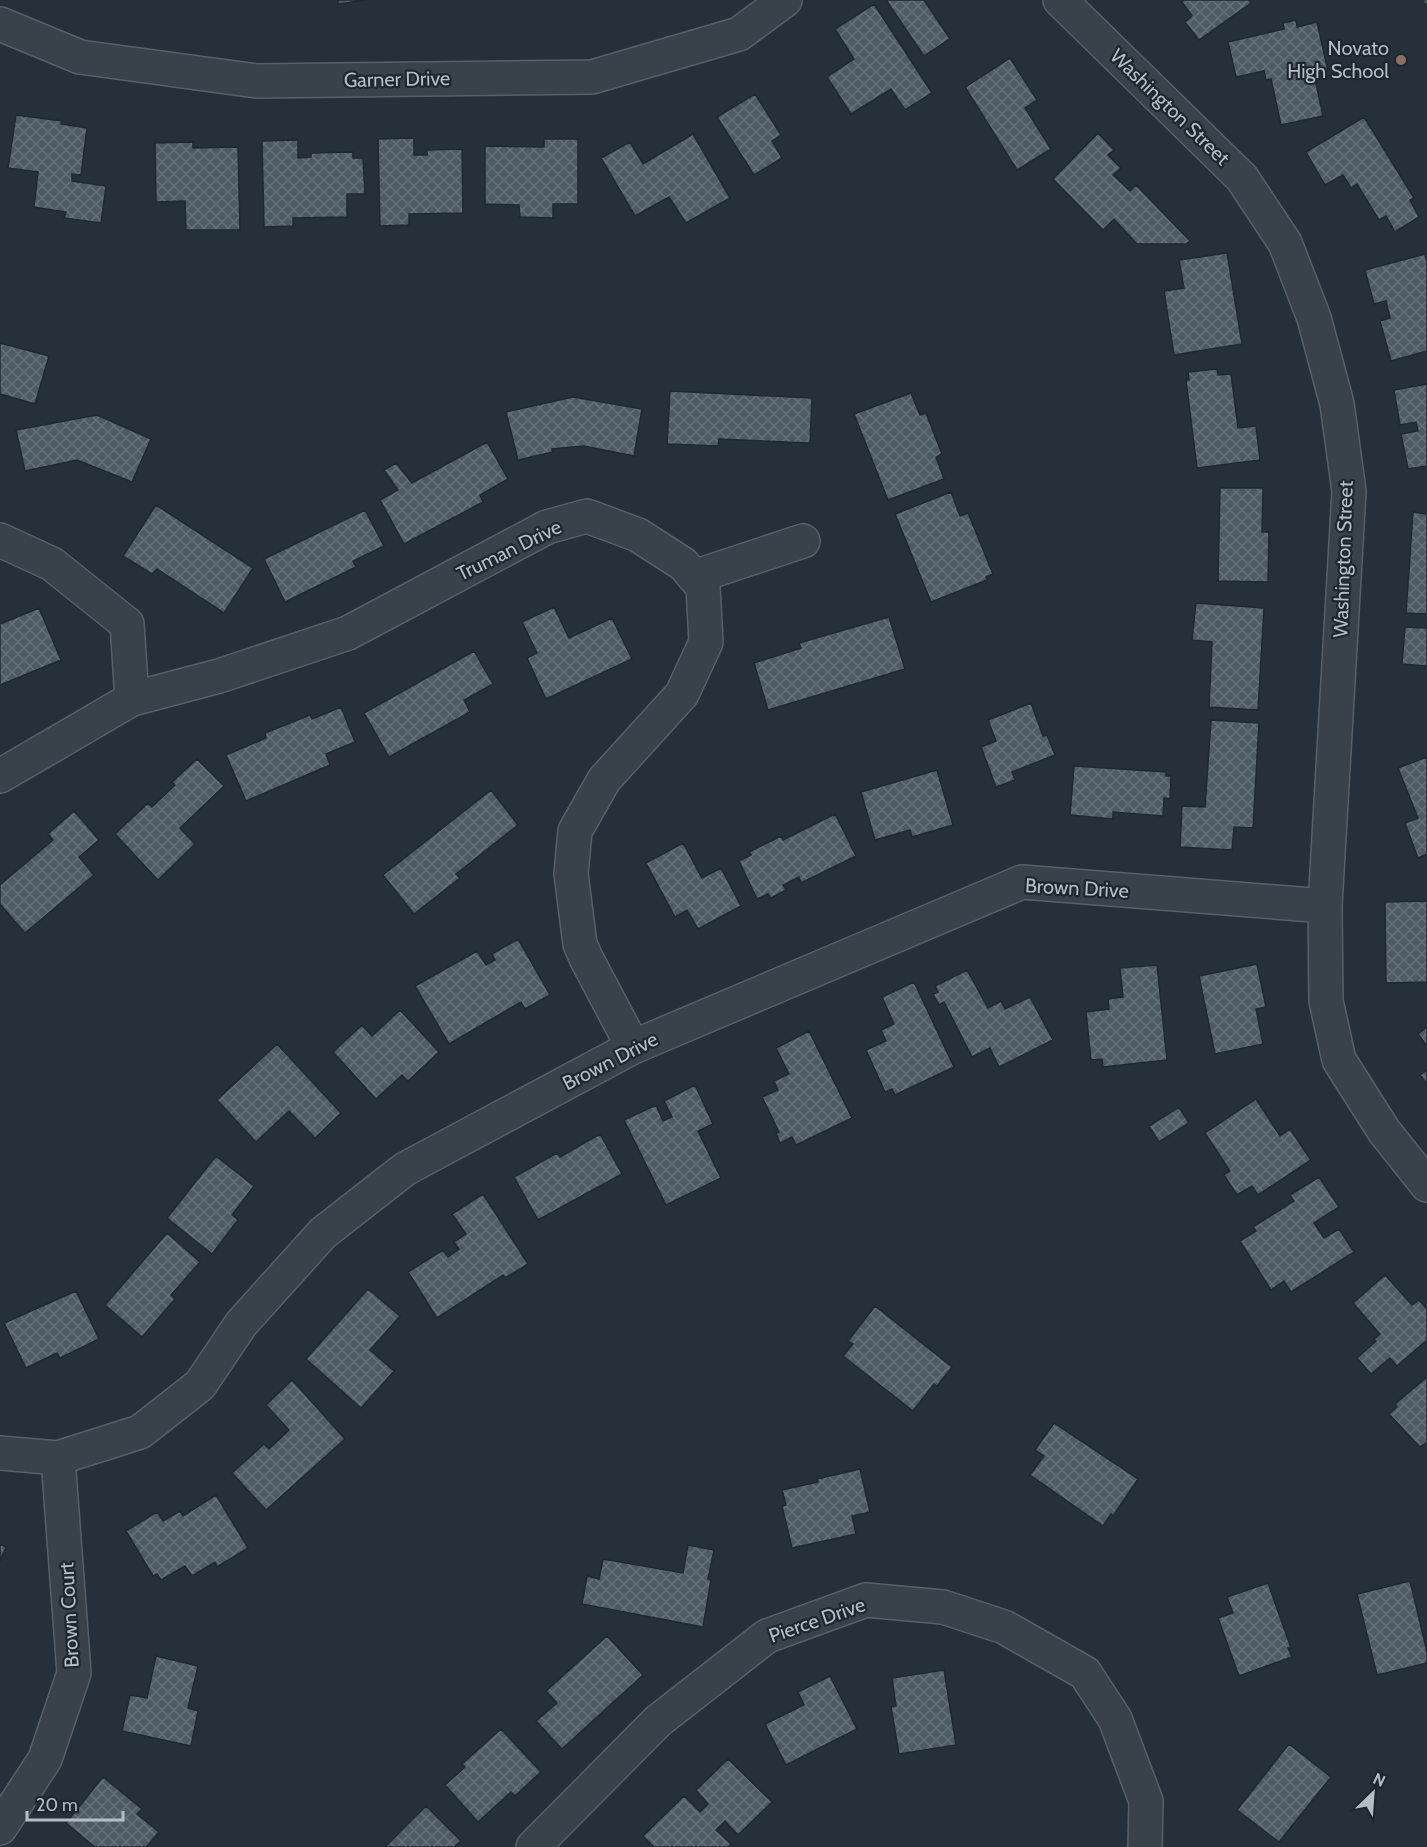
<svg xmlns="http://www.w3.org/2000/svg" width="1427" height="1847" font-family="Cabin,sans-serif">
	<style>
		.building { fill: url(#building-cross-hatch); stroke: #202932; stroke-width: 1.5 }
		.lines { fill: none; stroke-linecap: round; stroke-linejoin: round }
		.minor-casing { stroke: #576069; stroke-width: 36 }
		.path { stroke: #475a5a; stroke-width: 4; stroke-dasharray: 4.5 4.5; stroke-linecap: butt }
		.minor { stroke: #39424b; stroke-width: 33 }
		.education-dot { fill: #8d6e63; stroke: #1e2730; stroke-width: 2 }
		.labels { text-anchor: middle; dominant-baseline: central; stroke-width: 4.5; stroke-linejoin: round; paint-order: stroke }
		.poi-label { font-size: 20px; fill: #b4bdc6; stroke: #1e2730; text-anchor: end }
		.street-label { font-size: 20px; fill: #b4bdc6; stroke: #1e2730 }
	</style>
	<defs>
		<pattern id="building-cross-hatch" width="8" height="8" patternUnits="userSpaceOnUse" patternTransform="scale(1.5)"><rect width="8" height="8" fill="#4e5b65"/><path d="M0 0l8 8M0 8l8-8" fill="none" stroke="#65717a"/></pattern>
	</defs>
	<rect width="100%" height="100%" fill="#25303a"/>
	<path class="building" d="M338 0H367L338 4Z
		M886 0H924L950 39 924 56Z
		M1184 0H1249L1251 3 1199 40 1185 22 1192 16 1182 2Z
		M874 4 932 93 905 110 891 89 851 114 827 77 854 59 835 29Z
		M1296 20 1297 27 1317 22 1328 71 1314 74 1323 116 1281 125 1271 79 1266 80 1264 71 1236 77 1228 42 1284 29 1283 23Z
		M1010 58 1037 100 1025 108 1051 149 1017 170 965 87Z
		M755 94 781 135 772 141 782 158 754 175 717 117Z
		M16 115 62 121 61 124 87 128 81 175 72 174V181L106 186 101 223 64 218 66 212 34 207 38 172 8 168Z
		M1364 117 1414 198 1410 200 1419 217 1395 232 1386 216 1379 220 1357 184 1351 188 1343 175 1325 185 1306 152Z
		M1098 133 1114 150 1108 155 1121 168 1113 175 1130 191 1136 185 1190 241 1186 244H1137L1114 219 1103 230 1053 179Z
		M693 134 730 198 686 223 669 197 635 216 601 158 630 142 643 164Z
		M414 138V155H427V150L462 149 463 213 409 214V225L380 226 378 139Z
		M544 139H578V204H553V218L520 217 519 205 485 204V146L544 147Z
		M298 140V158L311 157V153L353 152V158H363L365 194H347V217L293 218V226L264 227 262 141Z
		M193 142V148L238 147 240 230H186L185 201 156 202 155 143Z
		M1227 253 1242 344 1174 355 1164 291 1184 288 1179 260Z
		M1425 254 1427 262V351L1391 361 1380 321 1390 318 1386 301 1374 304 1365 270Z
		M0 343 49 356 35 404 0 394Z
		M1217 369 1218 375 1231 374 1238 428 1256 426 1260 460 1197 468 1186 380H1189L1188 372Z
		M1427 384V466L1408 469 1401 434 1418 431 1416 422 1400 425 1394 390Z
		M670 391 812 398 810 443 719 439 718 446 667 444Z
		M911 393 920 415 926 413 942 454 936 457 944 479 888 500 854 414Z
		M573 397 642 409 634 456 584 446 552 449 553 452 518 460 506 412Z
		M97 415 151 439 132 482 77 460 25 471 16 430Z
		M487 442 508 479 480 495 483 502 404 544 380 500 398 490 384 470 396 463 412 483Z
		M1220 488H1263L1262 532H1269L1268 582 1218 581Z
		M951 492 960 516 968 513 993 574 986 577 987 580 931 602 895 514Z
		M156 505 253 568 224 613 157 569 152 574 123 556Z
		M365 510 384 546 353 561 356 567 285 602 264 559Z
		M1413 512 1427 514V614L1406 613Z
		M1196 603 1264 608 1258 710 1209 707 1212 642 1192 640Z
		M554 607 569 638 612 618 632 659 546 699 527 658 537 653 522 622Z
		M39 608 61 660 0 685V624Z
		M889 617 905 669 768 710 754 663 801 648 799 643Z
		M1405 627 1427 628V666L1402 664Z
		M474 651 493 684 464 700 470 712 389 757 364 713Z
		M1031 703 1043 736 1047 735 1055 755 1012 772 1015 780 996 787 981 747 996 741 988 720Z
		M341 707 355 742 326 754 330 765 246 801 226 755 266 738 265 733 310 715 312 719Z
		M1211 720 1259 723 1253 828 1234 827 1232 850 1180 847 1182 806 1205 807Z
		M1427 757V854L1418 858 1405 823 1418 818 1398 768Z
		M197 759 224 786 180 828 195 844 158 880 115 834 148 803 152 807 175 785 172 782Z
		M1074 766 1166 772V776H1171L1170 799 1164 798 1163 816 1113 812V819L1070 815Z
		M937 770 953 825 912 837 910 830 875 840 861 792Z
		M491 790 518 825 456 874 460 878 414 914 383 875Z
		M74 811 99 840 79 857 94 875 25 933 0 904V885L53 840 48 834Z
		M835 814 856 856 801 883 799 877 783 885 786 890 771 898 768 894 757 899 739 861 751 855 749 852 781 836 783 840Z
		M683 843 702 878 721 868 741 906 698 929 687 910 675 917 646 863Z
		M1427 901V982L1386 983 1385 902Z
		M518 939 550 995 525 1009 521 1002 449 1044 415 986 477 951 486 965 495 960 492 954Z
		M1257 964 1266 1007 1256 1009 1263 1044 1215 1054 1199 976Z
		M1157 965 1167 1060 1103 1067 1102 1059 1091 1060 1086 1012 1109 1009 1108 999 1123 997 1120 968Z
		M967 970 988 1008 1001 1001 1005 1009 1030 997 1053 1040 999 1067 990 1048 972 1057 944 1002 939 1005 933 994 938 992 935 986Z
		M914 982 954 1067 895 1095 892 1089 885 1092 866 1050 886 1041 881 1030 894 1024 882 997Z
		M400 1010 439 1052 408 1081 402 1075 376 1099 333 1052 362 1025 372 1036Z
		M1427 1027V1046L1418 1034Z
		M809 1031 852 1118 796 1145 792 1137 780 1143 776 1133 779 1132 762 1097 778 1090 774 1081 789 1074 776 1048Z
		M277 1044 341 1113 315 1138 289 1111 256 1142 217 1100Z
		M1427 1070V1084L1420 1075Z
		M695 1085 713 1124 698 1131 721 1178 666 1205 624 1120 656 1105 663 1121 672 1117 664 1101Z
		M1256 1099 1280 1136 1290 1129 1311 1160 1258 1195 1252 1186 1237 1195 1224 1175 1230 1171 1205 1133Z
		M1179 1107 1189 1123 1159 1142 1149 1126Z
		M600 1134 622 1174 538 1220 514 1177 557 1153 560 1157Z
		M216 1156 254 1186 232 1215 238 1220 212 1254 167 1218Z
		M1319 1177 1339 1207 1314 1223 1324 1238 1339 1229 1354 1252 1291 1292 1284 1281 1271 1290 1240 1241 1256 1231 1253 1227 1294 1201 1290 1195Z
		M483 1194 528 1264 505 1278 503 1275 437 1318 408 1272 443 1250 448 1257 459 1249 454 1242 466 1234 452 1214Z
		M167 1233 200 1262 171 1295 175 1299 142 1337 105 1305Z
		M1385 1275 1412 1305 1419 1300 1427 1309V1340L1397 1366 1390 1358 1371 1374 1357 1358 1376 1341 1374 1339 1380 1334 1353 1303Z
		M368 1289 400 1316 370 1350 394 1371 361 1408 306 1359Z
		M76 1291 99 1339 60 1358 57 1353 26 1368 4 1323Z
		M875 1306 952 1367 937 1386 934 1384 913 1411 843 1356 853 1344 848 1341Z
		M1427 1377V1442L1420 1447 1389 1414 1397 1407 1395 1404Z
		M292 1380 345 1439 266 1510 232 1473 264 1444 269 1449 289 1430 266 1405Z
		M1054 1423 1138 1479 1113 1516 1111 1514 1103 1526 1030 1475 1044 1456 1035 1450Z
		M860 1469 870 1512 852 1516 856 1534 792 1548 782 1506 786 1505 782 1490 818 1482 817 1479Z
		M216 1495 248 1548 217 1567 215 1562 192 1576 185 1566 161 1580 157 1574 153 1576 126 1531 157 1512 163 1521 180 1511 183 1516Z
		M0 1544 6 1547 0 1561Z
		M688 1545 714 1550 708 1579 711 1580 703 1627 582 1604 587 1576 599 1579 603 1559 683 1573Z
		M1410 1581 1427 1652V1663L1377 1675 1357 1594Z
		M1268 1583 1291 1648H1288L1292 1657 1239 1676 1218 1618 1233 1613 1227 1597Z
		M607 1636 643 1675 562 1749 536 1721 557 1703 546 1691Z
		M156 1656 198 1666 188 1708 198 1711 191 1746 122 1731 130 1695 147 1698Z
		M944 1670 956 1745 899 1754 891 1707 896 1706 892 1678Z
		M830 1676 857 1729 786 1765 765 1724 804 1705 798 1692Z
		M501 1729 541 1772 515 1796 511 1792 478 1822 445 1785 465 1767 462 1764Z
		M1289 1744 1331 1777 1279 1842 1237 1810Z
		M728 1759 772 1802 738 1835 725 1821 716 1830 731 1844 728 1847H654L643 1836 684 1796 700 1812 708 1804 696 1790Z
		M103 1777 142 1809 137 1814 159 1832 146 1847H95L66 1823Z
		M426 1806 461 1841 454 1847H385Z"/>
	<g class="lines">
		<g class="minor-casing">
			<path id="minor" d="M1060 0 1242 178 1285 243 1314 318 1337 404 1349 491 1325 906 1326 1001 1339 1060 1384 1131 1427 1185
				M0 24 80 57 256 81 592 77 739 34 785 0
				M0 540 52 564 127 624 132 699
				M694 577 803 541
				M0 776 132 699 219 676 348 633 547 527 587 516 638 535 683 564 703 587 706 642 682 694 604 780 575 831 571 874 580 944 586 958 633 1047
				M0 1453 58 1458 140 1432 200 1385 241 1324 323 1233 405 1169 633 1047 1022 882 1325 906
				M0 1828 45 1759 74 1673 58 1458
				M533 1847 658 1721 767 1636 866 1600 943 1607 1004 1627 1085 1673 1115 1719 1146 1801 1145 1847"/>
		</g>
		<path class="path" d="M1426 0 1427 3"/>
		<use href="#minor" class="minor"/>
	</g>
	<circle class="education-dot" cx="1401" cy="60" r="6"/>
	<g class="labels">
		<g class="poi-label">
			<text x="1389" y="48">Novato<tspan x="1389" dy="23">High School</tspan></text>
		</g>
		<g class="street-label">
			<text transform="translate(397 79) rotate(-1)">Garner Drive</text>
			<text transform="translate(1170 107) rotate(44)">Washington Street</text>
			<text transform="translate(509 550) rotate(-26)">Truman Drive</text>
			<text transform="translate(1343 559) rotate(-88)">Washington Street</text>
			<text transform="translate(1077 888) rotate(3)">Brown Drive</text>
			<text transform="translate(610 1061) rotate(-27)">Brown Drive</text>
			<text transform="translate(69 1615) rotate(-93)">Brown Court</text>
			<text transform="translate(817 1620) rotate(-19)">Pierce Drive</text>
		</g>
	</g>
	<g transform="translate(1373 1793) rotate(25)" stroke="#1e2730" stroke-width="4.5" paint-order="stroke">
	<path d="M0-4.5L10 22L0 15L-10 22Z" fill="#b4bdc6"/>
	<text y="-9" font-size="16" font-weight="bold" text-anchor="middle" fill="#b4bdc6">N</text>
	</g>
	<path d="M27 1811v9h96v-9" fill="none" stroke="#b4bdc6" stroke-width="3"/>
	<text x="36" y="1811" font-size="18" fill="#b4bdc6" stroke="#1e2730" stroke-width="4.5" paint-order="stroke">20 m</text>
</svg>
